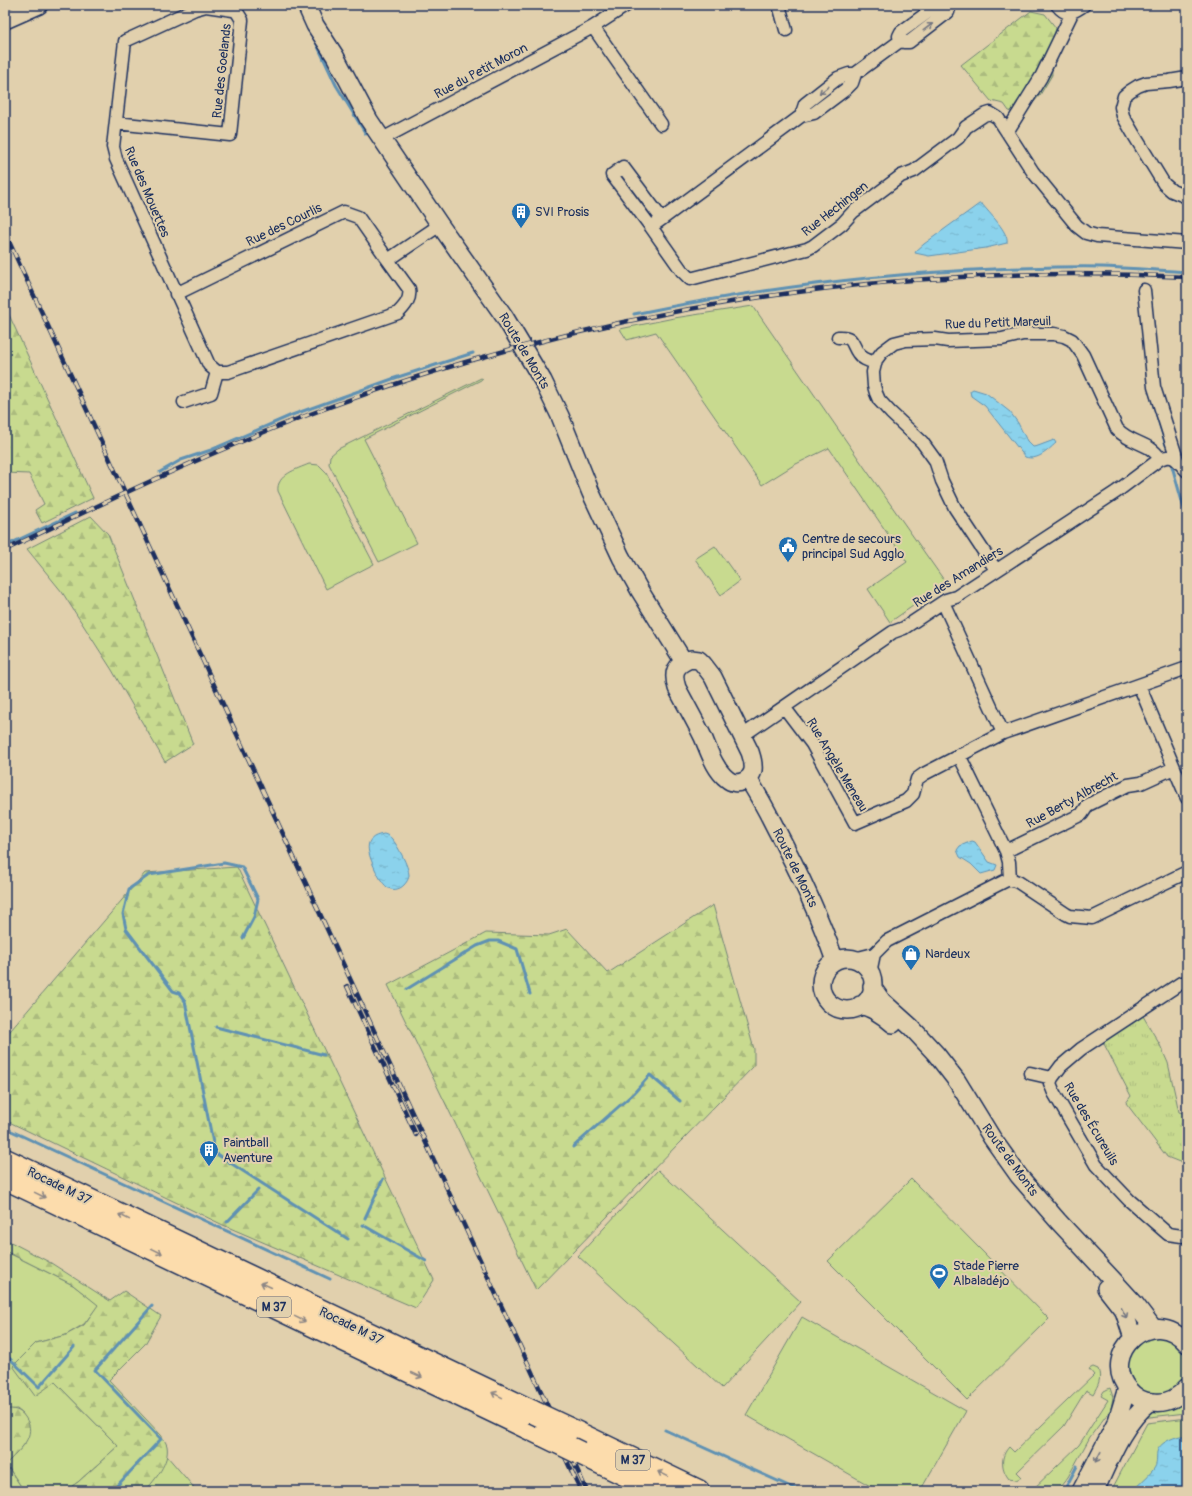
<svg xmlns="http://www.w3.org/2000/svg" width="1192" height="1496" font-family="Pangolin,sans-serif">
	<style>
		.grass { fill: #c8da8f; stroke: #728476 }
		.forest { fill: url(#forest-firs); stroke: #728476 }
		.park { fill: url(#park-tufts); stroke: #728476 }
		.water { fill: url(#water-ripples); stroke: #5e91b3 }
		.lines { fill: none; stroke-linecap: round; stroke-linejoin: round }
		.stream { stroke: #5e91b3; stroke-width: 3 }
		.street-casing { stroke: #1b2f5e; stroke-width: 15 }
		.secondary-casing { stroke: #1b2f5e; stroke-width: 20 }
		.highway-casing { stroke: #1b2f5e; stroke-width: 25 }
		.street { stroke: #e1d0ad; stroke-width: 12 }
		.secondary { stroke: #e1d0ad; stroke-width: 17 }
		.highway { stroke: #fcdcac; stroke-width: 22 }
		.rail-casing { stroke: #1b2f5e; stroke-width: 4.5 }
		.rail { stroke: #e1d0ad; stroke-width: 3; stroke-dasharray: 9; stroke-linecap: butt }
		.highway-bridge-casing { stroke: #1b2f5e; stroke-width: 25; stroke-linecap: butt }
		.highway-bridge { stroke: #fcdcac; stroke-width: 22 }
		.oneway { stroke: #747782 }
		.oneway2 { stroke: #8c8685 }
		.labels { text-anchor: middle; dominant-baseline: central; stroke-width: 4; stroke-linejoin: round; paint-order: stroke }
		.shield { fill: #e1d0ad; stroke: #565f76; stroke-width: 1 }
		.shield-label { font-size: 12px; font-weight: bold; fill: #1b2f5e }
		.street-label { font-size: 13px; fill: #1b2f5e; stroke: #e1d0ad }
		.poi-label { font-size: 13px; fill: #1b2f5e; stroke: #e1d0ad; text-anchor: start }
	</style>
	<defs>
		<pattern id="forest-firs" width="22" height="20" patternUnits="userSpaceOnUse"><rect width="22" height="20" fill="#c8da8f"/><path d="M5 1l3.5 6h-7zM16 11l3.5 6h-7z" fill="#abbb7e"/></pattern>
		<pattern id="park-tufts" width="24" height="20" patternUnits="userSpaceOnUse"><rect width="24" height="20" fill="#c8da8f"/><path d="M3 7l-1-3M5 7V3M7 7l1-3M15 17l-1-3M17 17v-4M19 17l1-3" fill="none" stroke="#abbb7e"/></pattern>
		<pattern id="water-ripples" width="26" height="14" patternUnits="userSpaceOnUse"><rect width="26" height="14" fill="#8bd2ec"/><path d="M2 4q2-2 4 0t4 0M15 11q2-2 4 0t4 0" fill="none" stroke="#77b5cd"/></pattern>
	</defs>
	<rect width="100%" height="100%" fill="#e1d0ad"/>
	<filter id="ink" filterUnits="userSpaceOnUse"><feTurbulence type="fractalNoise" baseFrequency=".025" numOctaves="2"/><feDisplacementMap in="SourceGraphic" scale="8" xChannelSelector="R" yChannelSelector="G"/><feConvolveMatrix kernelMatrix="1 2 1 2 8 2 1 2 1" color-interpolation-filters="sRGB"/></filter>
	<g filter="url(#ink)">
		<path class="grass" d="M753 306 867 471 946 583 890 622 868 589 907 562 829 448 794 465 762 485 656 332 627 340 620 329 674 318Z
			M481 378 483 379 364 439 417 543 379 562 329 464 330 456 338 449Z
			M309 464 319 465 326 472 374 564 326 589 278 491C276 475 297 469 309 464Z
			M715 546 740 581 721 595 695 559Z
			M658 1170 801 1302 722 1388 578 1256Z
			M911 1179 1049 1319 967 1400 828 1261Z
			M5 1251 73 1285 99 1305 84 1324 66 1335 36 1343 55 1382 118 1446 78 1482 65 1491H24L6 1464 25 1444 23 1414 17 1409 5 1410Z
			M802 1317 966 1411 920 1491H879L746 1415Z
			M1147 1337H1165L1182 1349 1187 1360V1373L1185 1379 1173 1392 1153 1397 1135 1387 1127 1367 1131 1350Z
			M1093 1367 1098 1369C1102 1379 1098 1385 1093 1394L1086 1390 1064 1426 1017 1472 1022 1477 1016 1480 1009 1479C1001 1469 1000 1457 1009 1447L1014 1452 1094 1375 1089 1369Z
			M1110 1388 1113 1397 1111 1409 1090 1437 1068 1477 1057 1491H1031L1079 1445 1108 1400 1101 1396 1104 1391Z
			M1180 1405 1187 1406V1412L1186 1413 1141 1418 1154 1409Z
			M1187 1418V1491H1111L1147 1423Z
			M167 1456 197 1491H145L152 1482Z"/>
		<path class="forest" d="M1031 11 1045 14 1056 28 1051 49 1052 75 1040 95 1024 113 1009 111 1004 104 991 101 961 65Z
			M5 306 93 498 42 523 35 510 44 504 29 474 5 473Z
			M91 516 108 534 193 744 165 762 112 670 62 592 27 549Z
			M237 867 434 1280 416 1308 223 1225 5 1120V1037L145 873Z
			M713 905 754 1049V1066L536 1290 388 985 486 933 549 935 567 929 608 973Z
			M5 1239 51 1263 110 1301 124 1291 161 1316 145 1344 109 1380 161 1435C163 1438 166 1442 167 1446 170 1462 155 1480 145 1491H65L78 1482 118 1446 55 1382 35 1396 13 1366 36 1343 66 1335 84 1325 98 1305 73 1285 5 1251Z
			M9 1409C16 1409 21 1411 25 1417 39 1436 18 1451 6 1464L24 1491H5V1410Z"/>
		<path class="park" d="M1143 1016 1160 1045 1168 1063 1179 1112 1187 1114V1165L1167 1157 1126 1103 1131 1096 1103 1042Z"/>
		<path class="water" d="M979 204H982C989 213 1009 232 1007 243L986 248 929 256 915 253 916 251 924 244Z
			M973 389 986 393 1010 412 1018 423 1027 441 1033 447 1038 446 1054 440 1056 443C1047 451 1038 461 1025 457L985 406 971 396 970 391Z
			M384 834C387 835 390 836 392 839 397 844 409 867 409 875 409 879 406 883 404 885 399 890 392 891 387 887 382 883 378 875 375 869 369 855 360 837 384 834Z
			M972 841 975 842 989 862 997 865 995 870 981 874 971 864 960 857 957 850 960 846Z
			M1180 1436H1187V1491H1133C1139 1483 1147 1478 1153 1470 1158 1464 1156 1459 1157 1452 1159 1443 1172 1438 1180 1436Z"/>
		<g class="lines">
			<path class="stream" d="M43 10 54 5
				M315 40 336 85 366 134
				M634 314C752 290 872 274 993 269 1030 268 1066 266 1102 267 1131 268 1159 270 1187 272
				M1150 393 1166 445
				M1172 466 1187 519
				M160 472 181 460 211 450 292 415 395 378 473 353
				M5 546 75 513
				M243 938 254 917 258 899 242 867 224 863 149 875 129 889 123 914 126 929 173 991 179 993 185 1001 215 1153 348 1239
				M407 989 477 946 490 941H498L517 949 530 994
				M216 1027 324 1055
				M5 1128 330 1279
				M573 1147 634 1093 650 1075 680 1101
				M365 1218 383 1179
				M227 1222 258 1190
				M363 1225 426 1261
				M5 1354 39 1387 74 1347
				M665 1430 791 1487 805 1491
				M112 1491 161 1439 95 1370 152 1306
				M1064 1491 1077 1466"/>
			<g class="street-casing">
				<path id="street" d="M195 5V9L125 41 113 147 116 159 209 365 217 372H228L398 313C405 306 411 299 409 289L388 260 440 225
					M779 5 786 30
					M1057 5C1067 18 1073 12 1084 5
					M593 27 661 124
					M900 41 904 42H909L948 12 950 5
					M900 41 899 36 901 32 938 5
					M1187 78 1169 81 1146 83 1138 86 1130 91 1124 96 1121 107 1123 116 1134 135 1164 184 1172 191 1187 197
					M801 116 805 104 838 78 849 74H855
					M116 123 230 135 242 20 237 12 233 10 206 6 195 9
					M1007 132 1041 77 1072 13
					M382 139 593 27 627 5
					M662 219 623 167 612 175 651 227 662 219 789 125 801 116 814 113 846 89 852 83 855 74 900 41
					M651 227 682 271 690 279 807 249 813 246 842 224 853 212 901 176 914 171 958 138 966 127 984 115 990 113 998 118 1033 172 1077 226 1086 233 1097 236 1187 243
					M1144 290 1154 387 1177 459
					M176 294 344 212 358 217 388 260
					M838 337C854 336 851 343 858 353 862 359 869 361 875 363
					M184 402 211 393 217 372
					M996 570 955 508 942 481 935 460 922 442 891 413 879 400 876 393 874 386 873 372 876 360 882 352 894 343 906 340 935 339 948 341 1002 339 1023 334H1054L1064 336 1072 340 1083 355 1117 429C1130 444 1151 442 1160 459
					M943 602 1003 733
					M1139 685 1187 798
					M784 707 812 744 855 823 906 801 913 794 917 779 924 774 1003 733 1187 668
					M742 736 893 632 904 628 946 600 956 597 1116 492 1160 459C1174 452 1178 462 1187 471
					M959 755 1006 851 1009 862 1010 879
					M1006 851 1082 814 1088 805 1128 785 1141 783 1174 768
					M854 959 874 954
					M870 973 874 954 887 941 1005 881 1010 879 1018 882 1066 914 1070 916 1092 918 1187 872
					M1187 983H1181L1081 1049 1061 1066 1052 1078 1050 1083 1054 1093 1096 1165 1109 1179 1129 1200 1168 1234 1182 1236 1187 1234
					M1030 1073 1052 1078"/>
			</g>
			<g class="secondary-casing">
				<path id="secondary" d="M306 5 315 25 335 56 369 120 440 225 504 316 543 381 560 416 591 493 621 557 640 591 684 662
					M5 20 39 5
					M691 659 699 660 703 664 713 677 750 752C752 758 754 763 753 770 751 781 736 787 727 779 715 770 709 751 703 737 695 721 686 705 677 688 672 672 675 665 691 659Z
					M748 779C758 794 767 811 775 827 798 870 819 915 835 961
					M821 984a26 26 0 1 1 52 0a26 26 0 1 1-52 0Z
					M872 987 882 1001 911 1027 936 1054 957 1081 992 1138 1019 1176 1058 1221 1114 1281 1135 1304 1154 1329
					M860 1005C873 1008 883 1015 893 1024
					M1106 1288 1124 1311 1133 1338
					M1187 1344C1153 1302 1097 1355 1129 1390 1135 1397 1143 1402 1153 1402 1167 1404 1178 1398 1187 1387
					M1081 1491 1117 1421 1127 1388
					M1095 1491C1109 1461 1123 1423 1150 1402"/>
			</g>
			<g class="highway-casing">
				<path id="highway" d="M5 1160 533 1412
					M5 1178 543 1435
					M569 1429 698 1491
					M580 1453 660 1491"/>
			</g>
			<use href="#street" class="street"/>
			<use href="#secondary" class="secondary"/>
			<use href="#highway" class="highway"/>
			<g class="rail-casing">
				<path id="rail" d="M5 233 587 1491
					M5 550C109 500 213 450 321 410 596 308 894 261 1187 277
					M347 986 416 1135
					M556 1438 581 1491"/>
			</g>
			<use href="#rail" class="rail"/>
			<g class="highway-bridge-casing">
				<path id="highway-bridge" d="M533 1412 569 1429
					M543 1435 580 1453"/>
			</g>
			<use href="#highway-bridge" class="highway-bridge"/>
		</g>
		<defs><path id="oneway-shaft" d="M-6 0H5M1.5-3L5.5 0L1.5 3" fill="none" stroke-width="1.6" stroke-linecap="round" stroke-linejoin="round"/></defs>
		<g class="oneway">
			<use href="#oneway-shaft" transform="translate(928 27) rotate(-37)"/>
			<use href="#oneway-shaft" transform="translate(824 90) rotate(143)"/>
			<use href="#oneway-shaft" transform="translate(1124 1313) rotate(63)"/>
			<use href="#oneway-shaft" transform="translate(1098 1457) rotate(118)"/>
		</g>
		<g class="oneway2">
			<use href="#oneway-shaft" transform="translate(40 1195) rotate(26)"/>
			<use href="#oneway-shaft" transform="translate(124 1217) rotate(-154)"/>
			<use href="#oneway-shaft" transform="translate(157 1251) rotate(26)"/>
			<use href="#oneway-shaft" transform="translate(266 1285) rotate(-155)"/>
			<use href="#oneway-shaft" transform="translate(300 1319) rotate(26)"/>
			<use href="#oneway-shaft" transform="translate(417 1375) rotate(25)"/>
			<use href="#oneway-shaft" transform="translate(497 1395) rotate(-154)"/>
			<use href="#oneway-shaft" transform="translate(663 1474) rotate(-154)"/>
		</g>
	</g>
	<defs>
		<g id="building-pin" transform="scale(1)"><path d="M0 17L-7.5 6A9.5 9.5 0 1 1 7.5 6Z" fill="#1f6fb2" stroke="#e1d0ad"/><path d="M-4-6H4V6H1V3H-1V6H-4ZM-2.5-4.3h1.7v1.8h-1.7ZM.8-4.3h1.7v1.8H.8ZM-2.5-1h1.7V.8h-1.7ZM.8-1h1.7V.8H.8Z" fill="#fff"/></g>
		<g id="civic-pin" transform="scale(1)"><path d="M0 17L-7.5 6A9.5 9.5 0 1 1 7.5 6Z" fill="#1f6fb2" stroke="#e1d0ad"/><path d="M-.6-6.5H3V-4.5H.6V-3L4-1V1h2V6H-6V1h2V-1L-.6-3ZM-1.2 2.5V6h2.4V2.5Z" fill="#fff"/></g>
		<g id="shop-pin" transform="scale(1)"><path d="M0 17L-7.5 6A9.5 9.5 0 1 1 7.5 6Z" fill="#1f6fb2" stroke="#e1d0ad"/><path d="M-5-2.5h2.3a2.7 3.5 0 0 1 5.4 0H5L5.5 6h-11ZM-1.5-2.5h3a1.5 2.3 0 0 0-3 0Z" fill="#fff"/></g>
		<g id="stadium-pin" transform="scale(1)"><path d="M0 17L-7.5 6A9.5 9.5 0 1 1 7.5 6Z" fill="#1f6fb2" stroke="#e1d0ad"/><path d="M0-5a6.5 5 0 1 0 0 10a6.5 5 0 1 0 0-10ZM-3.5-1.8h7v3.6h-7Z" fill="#fff"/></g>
	</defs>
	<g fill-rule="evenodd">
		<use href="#building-pin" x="521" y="212"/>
		<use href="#civic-pin" x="788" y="546"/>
		<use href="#shop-pin" x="911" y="954"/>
		<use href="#building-pin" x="209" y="1150"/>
		<use href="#stadium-pin" x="939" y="1273"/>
	</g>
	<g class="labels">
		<g class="shield">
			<rect x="257" y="1297" width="34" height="20" rx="3"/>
			<rect x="616" y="1450" width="34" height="20" rx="3"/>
		</g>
		<g class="shield-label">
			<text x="274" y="1307">M 37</text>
			<text x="633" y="1460">M 37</text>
		</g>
		<g class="street-label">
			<text transform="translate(222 71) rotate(-84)">Rue des Goelands</text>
			<text transform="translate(481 71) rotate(-28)">Rue du Petit Moron</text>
			<text transform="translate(147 192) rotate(67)">Rue des Mouettes</text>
			<text transform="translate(835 209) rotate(-38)">Rue Hechingen</text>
			<text transform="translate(284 225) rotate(-26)">Rue des Courlis</text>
			<text transform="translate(998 323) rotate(-2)">Rue du Petit Mareuil</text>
			<text transform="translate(524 351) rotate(59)">Route de Monts</text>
			<text transform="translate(958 577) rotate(-32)">Rue des Amandiers</text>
			<text transform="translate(837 765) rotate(59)">Rue Angèle Meneau</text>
			<text transform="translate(1072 800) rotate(-29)">Rue Berty Albrecht</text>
			<text transform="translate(795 868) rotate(64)">Route de Monts</text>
			<text transform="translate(1091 1124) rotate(59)">Rue des Écureuils</text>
			<text transform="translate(1010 1160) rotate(54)">Route de Monts</text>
			<text transform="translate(59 1186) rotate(26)">Rocade M 37</text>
			<text transform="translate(351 1326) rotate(26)">Rocade M 37</text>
		</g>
		<g class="poi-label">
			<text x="535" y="212">SVI Prosis</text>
			<text x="802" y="539">Centre de secours<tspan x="802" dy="15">principal Sud Agglo</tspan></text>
			<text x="925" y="954">Nardeux</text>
			<text x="223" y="1143">Paintball<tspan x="223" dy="15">Aventure</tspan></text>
			<text x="953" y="1266">Stade Pierre<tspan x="953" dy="15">Albaladéjo</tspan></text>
		</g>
	</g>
	<rect width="1192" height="1496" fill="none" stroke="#e1d0ad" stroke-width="20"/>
	<rect x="10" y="10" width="1172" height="1476" fill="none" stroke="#1b2f5e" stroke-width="1.5" filter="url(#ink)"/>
</svg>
